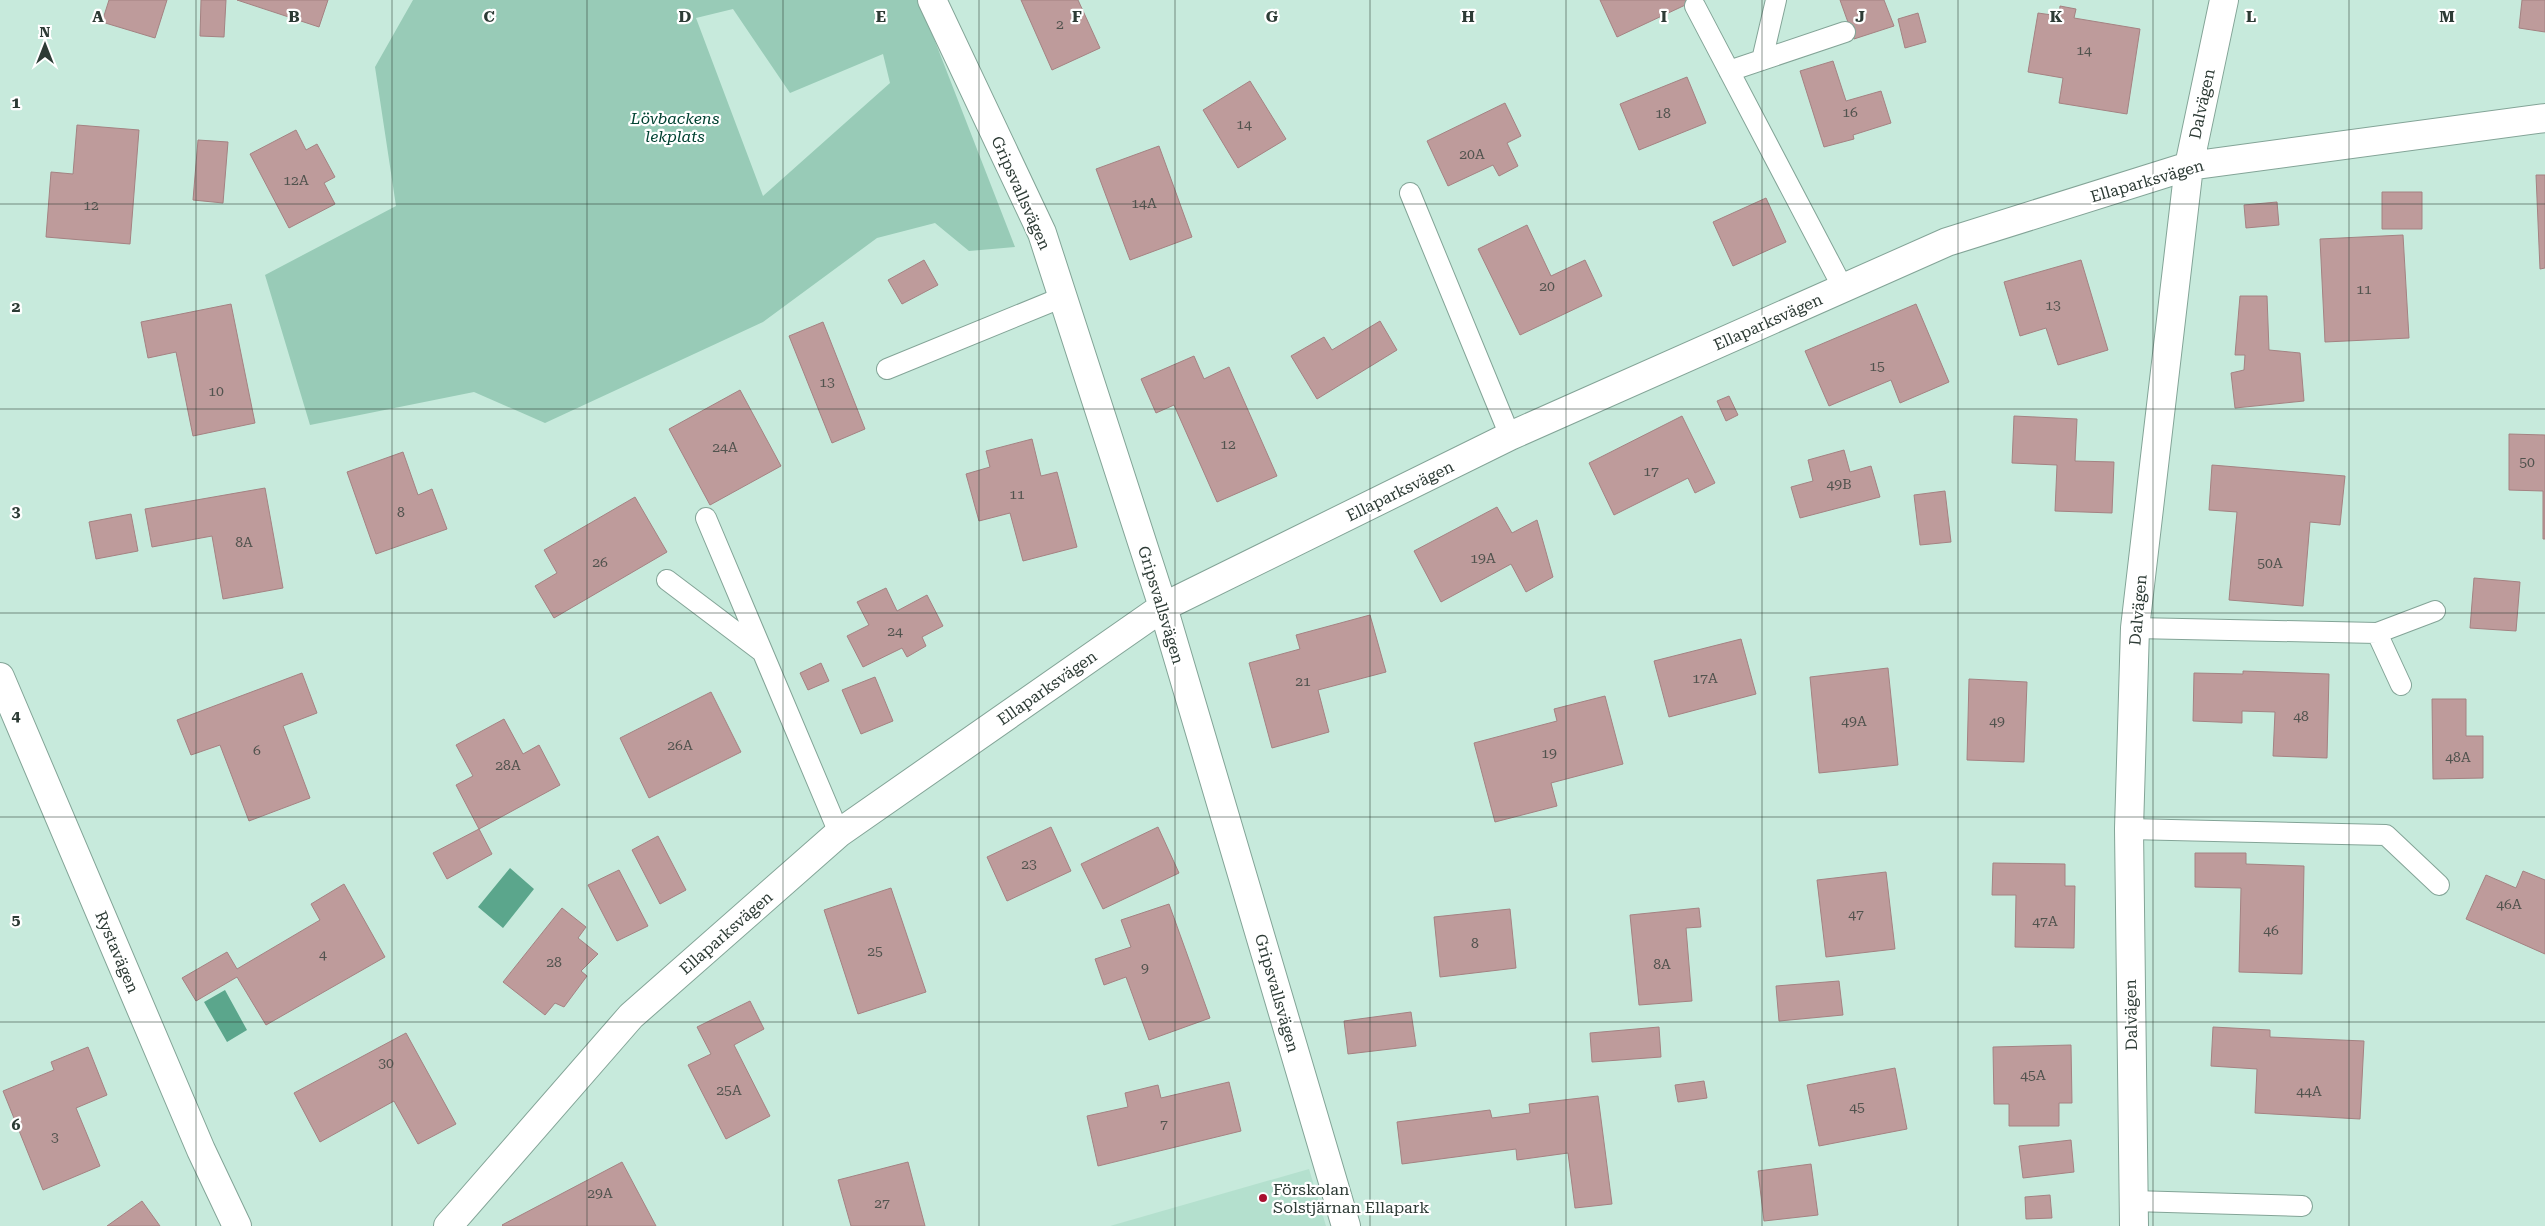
<svg xmlns="http://www.w3.org/2000/svg" width="2545" height="1226" font-family="'Roboto Serif',serif">
	<style>
		.built { fill: #b4e0ce }
		.green { fill: #98cbb7; fill-rule: evenodd }
		.water { fill: #5ba68c }
		.building { fill: #be9b9b; stroke: #a48282 }
		.lines { fill: none; stroke-linecap: round; stroke-linejoin: round }
		.service-casing { stroke: #83a497; stroke-width: 22 }
		.minor-casing { stroke: #83a497; stroke-width: 30 }
		.service { stroke: #fff; stroke-width: 20 }
		.minor { stroke: #fff; stroke-width: 28 }
		.grid { fill: none; stroke: #2d3b35; stroke-width: 1; stroke-opacity: 0.55 }
		.poi-dot { fill: #a8102f; stroke: #fff; stroke-width: 2 }
		.labels { text-anchor: middle; dominant-baseline: central; stroke-width: 4.5; stroke-linejoin: round; paint-order: stroke }
		.number-label { font-size: 14px; fill: #51534e }
		.street-label { font-size: 16px; fill: #2d3b35; stroke: #fff }
		.park-label { font-size: 16px; font-style: italic; fill: #004231; stroke: #fff }
		.poi-label { font-size: 16px; fill: #2d3b35; stroke: #fff; text-anchor: start }
		.grid-label { font-size: 16px; text-anchor: middle; font-weight: bold; fill: #2d3b35; stroke: #fff; stroke-width: 4.5; stroke-linejoin: round; paint-order: stroke }
	</style>
	<rect width="100%" height="100%" fill="#c7eadc"/>
	<path class="built" d="M1309 1169 1326 1226H1110Z"/>
	<path class="green" d="M413 0H919L1015 247 969 251 935 223 877 238 763 322 545 423 474 392 310 425 265 275 396 206 375 67ZM733 9 790 93 883 54 890 83 763 196 696 18Z"/>
	<path class="water" d="M510 868 534 889 503 928 478 907Z
		M225 990 247 1030 227 1042 204 1002Z"/>
	<path class="building" d="M109 0H167L155 38 102 22Z
		M201 0H226L224 37 200 36Z
		M237 0H328L319 27Z
		M1021 0H1078L1100 48 1052 70Z
		M1600 0H1696L1617 37Z
		M1840 0H1884L1894 26 1854 39Z
		M2522 0H2545V32L2519 28Z
		M2060 6 2076 9 2074 18 2140 29 2127 114 2059 103 2063 78 2028 72 2038 13 2059 16Z
		M1918 13 1926 42 1905 48 1898 19Z
		M1833 61 1846 101 1881 91 1891 123 1853 135 1854 139 1824 147 1800 71Z
		M1687 77 1706 123 1639 150 1620 104Z
		M1250 81 1286 139 1238 168 1203 110Z
		M1505 103 1521 136 1507 143 1518 166 1499 176 1493 165 1448 186 1427 141Z
		M77 125 139 130 130 244 46 237 51 172 73 174Z
		M296 130 306 150 317 144 335 177 324 183 335 204 289 228 250 154Z
		M198 140 228 142 223 203 193 200Z
		M1159 146 1192 237 1130 260 1096 169Z
		M2536 175H2545V268L2540 269Z
		M2382 192H2422V229H2382Z
		M1766 198 1786 242 1733 266 1713 222Z
		M2277 202 2279 225 2246 228 2244 205Z
		M1527 225 1551 276 1585 260 1602 296 1520 335 1478 249Z
		M2403 235 2409 338 2325 342 2320 239Z
		M924 260 938 285 902 304 888 280Z
		M2081 260 2108 350 2058 365 2046 328 2020 336 2004 282Z
		M2240 296H2267L2269 350 2300 353 2304 401 2235 408 2231 373 2244 370 2245 355H2235Z
		M231 304 255 423 193 436 176 352 148 358 141 322Z
		M1916 304 1949 382 1900 403 1891 380 1829 406 1805 351Z
		M1380 321 1397 350 1317 399 1291 356 1324 337 1332 350Z
		M823 322 865 429 832 443 789 336Z
		M1194 356 1204 379 1229 367 1277 476 1217 502 1174 405 1156 413 1141 379Z
		M740 390 781 466 710 505 669 429Z
		M1729 396 1738 415 1726 421 1717 401Z
		M1682 416 1715 483 1695 493 1688 478 1614 515 1589 463Z
		M2014 416 2077 419 2075 461 2114 462 2112 513 2055 511 2057 465 2012 463Z
		M2509 434 2545 435V539H2543V491L2509 490Z
		M1032 439 1041 476 1057 472 1077 547 1023 561 1010 513 979 521 966 474 990 467 986 451Z
		M1844 450 1850 472 1871 466 1880 497 1800 518 1791 487 1813 481 1808 460Z
		M403 452 418 495 432 489 447 529 376 554 347 472Z
		M2212 465 2345 476 2340 525 2310 522 2303 606 2229 600 2237 512 2209 510Z
		M265 488 283 588 223 599 212 536 152 547 145 509Z
		M1945 491 1951 542 1920 545 1914 495Z
		M635 497 667 552 554 618 535 586 557 573 544 550Z
		M1497 507 1512 533 1537 520 1553 577 1526 592 1511 564 1441 602 1414 551Z
		M131 514 138 551 96 559 89 522Z
		M2474 578 2520 582 2516 631 2470 628Z
		M886 588 897 611 927 595 943 626 922 637 926 646 907 657 902 648 863 667 847 636 869 625 857 602Z
		M1370 615 1386 672 1318 690 1329 732 1272 748 1249 663 1300 649 1296 635Z
		M1741 639 1756 694 1669 717 1654 661Z
		M821 663 829 681 808 690 800 673Z
		M1888 668 1898 765 1819 773 1810 677Z
		M2243 671 2329 674 2327 758 2273 756 2275 712 2242 711V723L2193 721 2194 673 2243 674Z
		M302 673 317 713 283 726 310 798 249 821 220 745 191 755 177 720Z
		M875 677 893 721 861 734 842 690Z
		M1969 679 2027 682 2024 762 1967 760Z
		M711 692 741 752 649 798 620 738Z
		M1605 696 1623 764 1551 783 1557 806 1495 822 1474 743 1557 721 1554 709Z
		M2432 699H2466V736H2483V778L2433 779Z
		M504 719 523 754 539 745 560 785 479 829 456 785 473 776 456 745Z
		M1051 827 1071 871 1007 901 987 857Z
		M1158 827 1179 873 1103 909 1081 864Z
		M479 829 492 854 447 879 433 853Z
		M658 836 686 890 660 904 632 850Z
		M2195 853H2246V864L2304 866 2302 974 2239 972 2241 888 2195 887Z
		M1993 863 2065 864V886H2075L2074 948 2015 947 2016 895H1992Z
		M619 870 648 926 617 941 588 885Z
		M2523 871 2545 880V954L2466 919 2486 875 2516 888Z
		M1886 872 1895 949 1826 957 1817 880Z
		M344 884 385 957 266 1025 237 977 196 1001 182 978 227 952 237 969 320 920 311 904Z
		M891 888 926 992 858 1014 824 910Z
		M1169 904 1210 1018 1149 1040 1126 977 1104 985 1095 959 1131 947 1121 920Z
		M562 908 586 927 578 938 598 954 581 971 587 976 564 1007 555 1003 545 1015 503 982Z
		M1699 908 1701 927 1686 928 1692 1001 1639 1005 1630 915Z
		M1510 909 1516 968 1440 977 1434 917Z
		M1839 981 1843 1015 1779 1021 1776 986Z
		M750 1001 764 1029 734 1045 770 1116 726 1139 688 1065 711 1054 697 1027Z
		M1411 1012 1416 1046 1348 1054 1344 1021Z
		M1659 1027 1661 1057 1592 1062 1590 1033Z
		M2213 1027 2270 1030V1037L2364 1041 2360 1119 2255 1113 2257 1069 2211 1066Z
		M406 1033 456 1124 418 1144 394 1101 320 1142 294 1093Z
		M2071 1045 2072 1103H2059V1126H2009V1104H1994L1993 1047Z
		M88 1047 107 1095 76 1108 100 1166 43 1190 3 1091 54 1070 51 1062Z
		M1895 1068 1907 1129 1819 1146 1807 1085Z
		M1704 1081 1707 1098 1678 1102 1675 1085Z
		M1229 1082 1241 1131 1098 1166 1087 1116 1128 1107 1125 1093 1158 1085 1161 1098Z
		M1598 1096 1612 1204 1575 1208 1568 1153 1517 1160 1516 1149 1402 1164 1397 1122 1490 1110 1492 1118 1530 1113 1529 1104Z
		M2071 1140 2074 1172 2023 1178 2019 1146Z
		M622 1162 656 1226H503L502 1225Z
		M908 1162 925 1226H851L838 1180Z
		M1811 1164 1818 1215 1764 1221 1758 1171Z
		M2050 1195 2052 1218 2026 1219 2025 1197Z
		M142 1201 160 1226H107Z"/>
	<g class="lines">
		<g class="service-casing">
			<path id="service" d="M1695 6 1843 288
				M1762 60 1776 0
				M1729 71 1845 32
				M1410 193 1510 436
				M887 369 1063 297
				M706 518 839 833
				M667 580 761 651
				M2135 628 2377 633 2401 685
				M2377 633 2435 611
				M2129 829 2386 835 2439 885
				M2133 1201 2302 1206"/>
		</g>
		<g class="minor-casing">
			<path id="minor" d="M932 0 1042 233 1163 607 1346 1226
				M0 677 201 1150 237 1226
				M448 1226 631 1016 839 833 1163 607 1510 436 1947 242 2189 166 2545 118
				M2134 1226 2129 829 2135 628 2189 166 2224 0"/>
		</g>
		<use href="#service" class="service"/>
		<use href="#minor" class="minor"/>
	</g>
	<path class="grid" d="M196 0V1226M392 0V1226M587 0V1226M783 0V1226M979 0V1226M1175 0V1226M1370 0V1226M1566 0V1226M1762 0V1226M1958 0V1226M2153 0V1226M2349 0V1226M0 204H2545M0 409H2545M0 613H2545M0 817H2545M0 1022H2545"/>
	<circle class="poi-dot" cx="1263" cy="1198" r="5"/>
	<g class="labels">
		<g class="number-label">
			<text x="1060" y="24">2</text>
			<text x="2084" y="50">14</text>
			<text x="1850" y="112">16</text>
			<text x="1663" y="113">18</text>
			<text x="1244" y="124">14</text>
			<text x="1472" y="154">20A</text>
			<text x="296" y="180">12A</text>
			<text x="1144" y="203">14A</text>
			<text x="91" y="205">12</text>
			<text x="1547" y="286">20</text>
			<text x="2364" y="289">11</text>
			<text x="2053" y="305">13</text>
			<text x="1877" y="366">15</text>
			<text x="827" y="382">13</text>
			<text x="216" y="391">10</text>
			<text x="1228" y="444">12</text>
			<text x="725" y="447">24A</text>
			<text x="2527" y="462">50</text>
			<text x="1651" y="471">17</text>
			<text x="1839" y="484">49B</text>
			<text x="1017" y="494">11</text>
			<text x="401" y="512">8</text>
			<text x="244" y="542">8A</text>
			<text x="1483" y="558">19A</text>
			<text x="600" y="562">26</text>
			<text x="2270" y="563">50A</text>
			<text x="895" y="631">24</text>
			<text x="1705" y="678">17A</text>
			<text x="1303" y="681">21</text>
			<text x="2301" y="716">48</text>
			<text x="1854" y="721">49A</text>
			<text x="1997" y="721">49</text>
			<text x="680" y="745">26A</text>
			<text x="257" y="750">6</text>
			<text x="1549" y="753">19</text>
			<text x="2458" y="757">48A</text>
			<text x="508" y="765">28A</text>
			<text x="1029" y="864">23</text>
			<text x="2509" y="904">46A</text>
			<text x="1856" y="914">47</text>
			<text x="2045" y="921">47A</text>
			<text x="2271" y="930">46</text>
			<text x="1475" y="943">8</text>
			<text x="875" y="951">25</text>
			<text x="323" y="954">4</text>
			<text x="554" y="962">28</text>
			<text x="1662" y="964">8A</text>
			<text x="1145" y="968">9</text>
			<text x="386" y="1063">30</text>
			<text x="2033" y="1075">45A</text>
			<text x="729" y="1090">25A</text>
			<text x="2309" y="1091">44A</text>
			<text x="1857" y="1107">45</text>
			<text x="1164" y="1124">7</text>
			<text x="55" y="1137">3</text>
			<text x="600" y="1193">29A</text>
			<text x="882" y="1203">27</text>
		</g>
		<g class="street-label">
			<text transform="translate(2202 104) rotate(-78)">Dalvägen</text>
			<text transform="translate(2147 181) rotate(-16)">Ellaparksvägen</text>
			<text transform="translate(1021 193) rotate(66)">Gripsvallsvägen</text>
			<text transform="translate(1768 322) rotate(-24)">Ellaparksvägen</text>
			<text transform="translate(1400 491) rotate(-26)">Ellaparksvägen</text>
			<text transform="translate(1161 605) rotate(73)">Gripsvallsvägen</text>
			<text transform="translate(2138 610) rotate(-85)">Dalvägen</text>
			<text transform="translate(1047 688) rotate(-35)">Ellaparksvägen</text>
			<text transform="translate(726 933) rotate(-41)">Ellaparksvägen</text>
			<text transform="translate(117 952) rotate(67)">Rystavägen</text>
			<text transform="translate(1277 993) rotate(74)">Gripsvallsvägen</text>
			<text transform="translate(2131 1015) rotate(-91)">Dalvägen</text>
		</g>
		<g class="park-label">
			<text x="675" y="118">Lövbackens<tspan x="675" dy="18">lekplats</tspan></text>
		</g>
		<g class="poi-label">
			<text x="1273" y="1189">Förskolan<tspan x="1273" dy="18">Solstjärnan Ellapark</tspan></text>
		</g>
	</g>
	<g class="grid-label">
		<text x="98" y="22">A</text>
		<text x="294" y="22">B</text>
		<text x="489" y="22">C</text>
		<text x="685" y="22">D</text>
		<text x="881" y="22">E</text>
		<text x="1077" y="22">F</text>
		<text x="1272" y="22">G</text>
		<text x="1468" y="22">H</text>
		<text x="1664" y="22">I</text>
		<text x="1860" y="22">J</text>
		<text x="2056" y="22">K</text>
		<text x="2251" y="22">L</text>
		<text x="2447" y="22">M</text>
		<text x="16" y="108">1</text>
		<text x="16" y="312">2</text>
		<text x="16" y="517">3</text>
		<text x="16" y="721">4</text>
		<text x="16" y="925">5</text>
		<text x="16" y="1130">6</text>
	</g>
	<g transform="translate(45 45)" stroke="#ffffff" stroke-width="4" paint-order="stroke">
	<path d="M0-4L9 19L0 12L-9 19Z" fill="#2d3b35"/>
	<text y="-8" font-size="14" font-weight="bold" text-anchor="middle" fill="#2d3b35">N</text>
	</g>
</svg>
